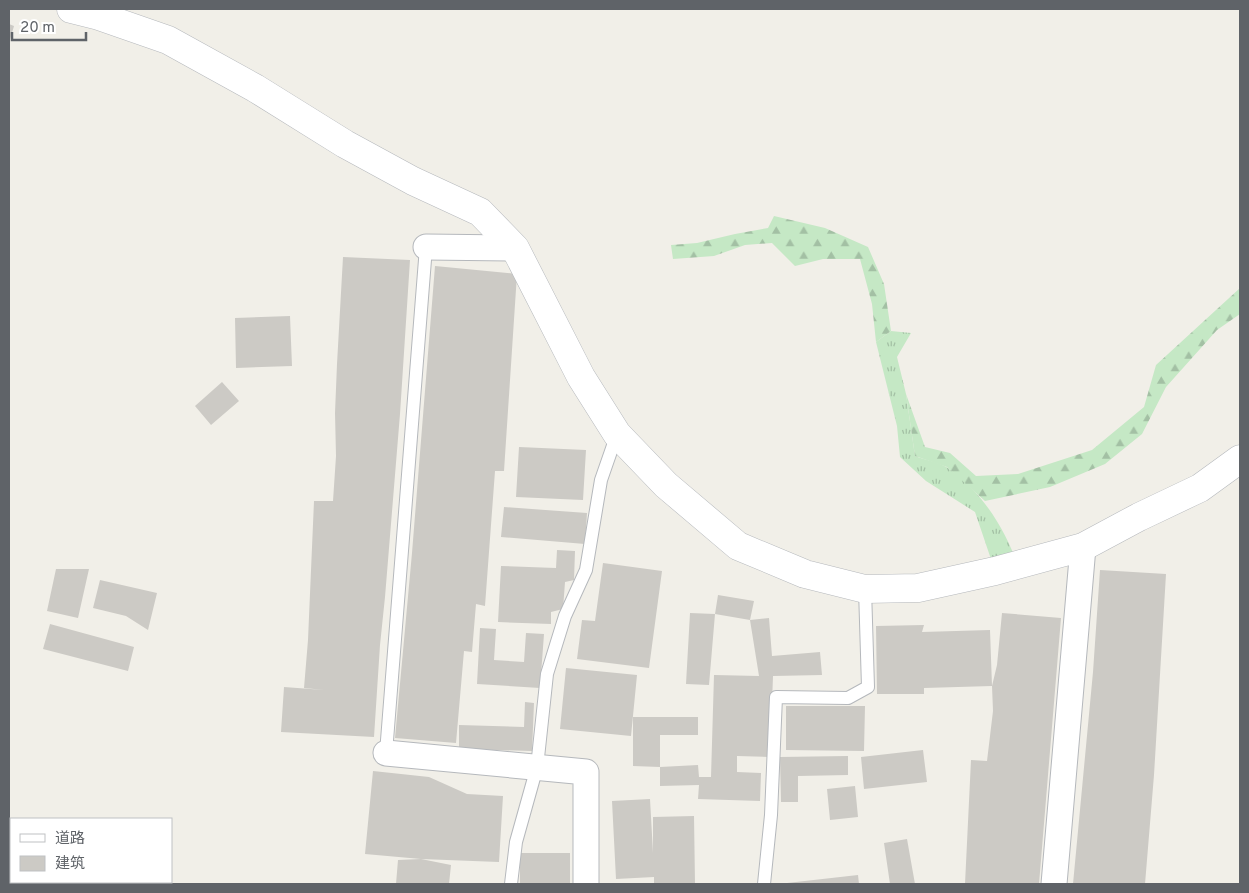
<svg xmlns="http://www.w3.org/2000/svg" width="1249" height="893" font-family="Overpass,'Noto Sans SC',sans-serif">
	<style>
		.grass { fill: url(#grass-tufts) }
		.forest { fill: url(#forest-firs) }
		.building { fill: #cccac5 }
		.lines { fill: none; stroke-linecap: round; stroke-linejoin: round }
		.service-casing { stroke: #b5b8bc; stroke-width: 14 }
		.minor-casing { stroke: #b5b8bc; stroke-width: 27 }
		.tertiary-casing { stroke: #b5b8bc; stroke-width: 29 }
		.service { stroke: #fff; stroke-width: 12 }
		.minor { stroke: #fff; stroke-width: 25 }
		.tertiary { stroke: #fff; stroke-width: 28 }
	</style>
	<defs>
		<pattern id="grass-tufts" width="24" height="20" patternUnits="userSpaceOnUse" patternTransform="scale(1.25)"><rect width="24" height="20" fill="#c5e8c5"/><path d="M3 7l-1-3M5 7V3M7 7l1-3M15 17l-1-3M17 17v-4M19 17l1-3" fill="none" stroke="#a3c0a4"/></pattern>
		<pattern id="forest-firs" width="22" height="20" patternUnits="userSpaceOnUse" patternTransform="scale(1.25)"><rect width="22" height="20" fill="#c5e8c5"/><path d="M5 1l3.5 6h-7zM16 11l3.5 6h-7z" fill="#a3c0a4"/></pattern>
	</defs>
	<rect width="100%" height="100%" fill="#f1efe8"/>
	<path class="grass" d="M891 331 911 333 897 357 906 394 915 456C925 460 939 462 948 468 983 493 1003 526 1018 565L995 571 975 512 926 481 900 457 897 426 876 342Z"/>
	<path class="forest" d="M774 216 825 228 868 247 884 284 891 331 876 342 872 304 860 259H823L795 266 772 243 745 245 714 256 673 259 671 245 697 243 735 234 768 228Z
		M1240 288V314L1217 330 1166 387 1142 434 1105 464 1050 487 985 501 947 467 915 456 906 394 925 447 950 453 976 476 1018 474 1092 450 1144 407 1156 365Z"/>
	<path class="building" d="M9 24 14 26 9 43Z
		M343 257 410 260 400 414 385 597 380 645 374 737 281 732 284 687 324 690 304 688 308 640 314 501H333L336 456 335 413 337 364Z
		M435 266 517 274 504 471H495L485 606 476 604 472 652 464 651 456 743 395 738 412 553Z
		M290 316 292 366 236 368 235 318Z
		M222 382 239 401 211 425 195 406Z
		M519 447 586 450 583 500 516 497Z
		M504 507 587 513 585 544 501 537Z
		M557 550 575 551 574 580 565 582 563 609 551 612V624L498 622 501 566 556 568Z
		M603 563 662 571 649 668 577 659 582 620 595 621Z
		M56 569H89L78 618 47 611Z
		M1100 570 1166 574 1154 775 1145 884H1073L1093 672Z
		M100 580 157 593 148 630 126 616 93 608Z
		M718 595 754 601 750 620 769 618 772 656 820 652 822 675 773 676 770 757 737 756V772L761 773 760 801 698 799 699 785 660 786V767L698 765 699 777H711L714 675 759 676 750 620 715 614Z
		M690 613 715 614 709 685 686 684Z
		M1002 613 1061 618 1039 884H965L971 760 987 761 993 711 992 686 997 665Z
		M50 624 134 647 128 671 43 649Z
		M924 625 922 632 990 630 992 686 924 688V694H877L876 626Z
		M480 628 496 629 494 660 524 662 526 633 544 634 540 688 477 684Z
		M566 668 637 675 631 736 560 729Z
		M525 702 534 703 532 751 459 749V725L524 727Z
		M786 706H865L864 751 786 750Z
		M633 717H698V735H660V767L633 766Z
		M923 750 927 782 864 789 861 757Z
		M848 756V775L798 776V802H781L780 757Z
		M373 771 429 777 467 794 503 796 499 862 421 859 365 854Z
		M855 786 858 817 830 820 827 789Z
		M650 799 653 853V817L694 816 695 884H654V877L616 879 612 801Z
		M907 839 915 884H890L884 843Z
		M520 853H570V884H520Z
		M421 859 451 865 449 884H396L398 860Z
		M858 875 859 884H787V883Z"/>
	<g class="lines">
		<g class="service-casing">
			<path id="service" d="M386 753 426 247
				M511 884 516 842 537 767 547 674 565 616 586 570 601 480 617 434
				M764 884 771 815 776 697 848 698 868 687 865 589"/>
		</g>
		<g class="minor-casing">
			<path id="minor" d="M426 247 515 248
				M386 753 586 772V884
				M1054 884 1083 547"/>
		</g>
		<g class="tertiary-casing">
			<path id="tertiary" d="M71 9 99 16 168 40 255 88 345 144 413 181 480 212 515 248 581 377 617 434 666 485 738 546 805 574 865 589 918 588 995 571 1083 547 1139 517 1200 488 1240 459"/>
		</g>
		<use href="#service" class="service"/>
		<use href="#minor" class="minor"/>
		<use href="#tertiary" class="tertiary"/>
	</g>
	<rect width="1249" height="893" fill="none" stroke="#5f6368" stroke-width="20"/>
	<rect x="10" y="818" width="162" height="65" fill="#ffffff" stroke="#bfc1c3"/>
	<rect x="20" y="834" width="25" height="8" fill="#ffffff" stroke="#bfc1c3"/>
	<text x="55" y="843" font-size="15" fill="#5f6368">道路</text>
	<rect x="20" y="856" width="25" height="15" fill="#cccac5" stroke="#bfc1c3"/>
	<text x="55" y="868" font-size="15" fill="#5f6368">建筑</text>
	<path d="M12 32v8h74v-8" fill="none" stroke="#5f6368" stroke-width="2.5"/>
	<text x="20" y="32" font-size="15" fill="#5f6368" stroke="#ffffff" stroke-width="4" paint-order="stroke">20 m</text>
</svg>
